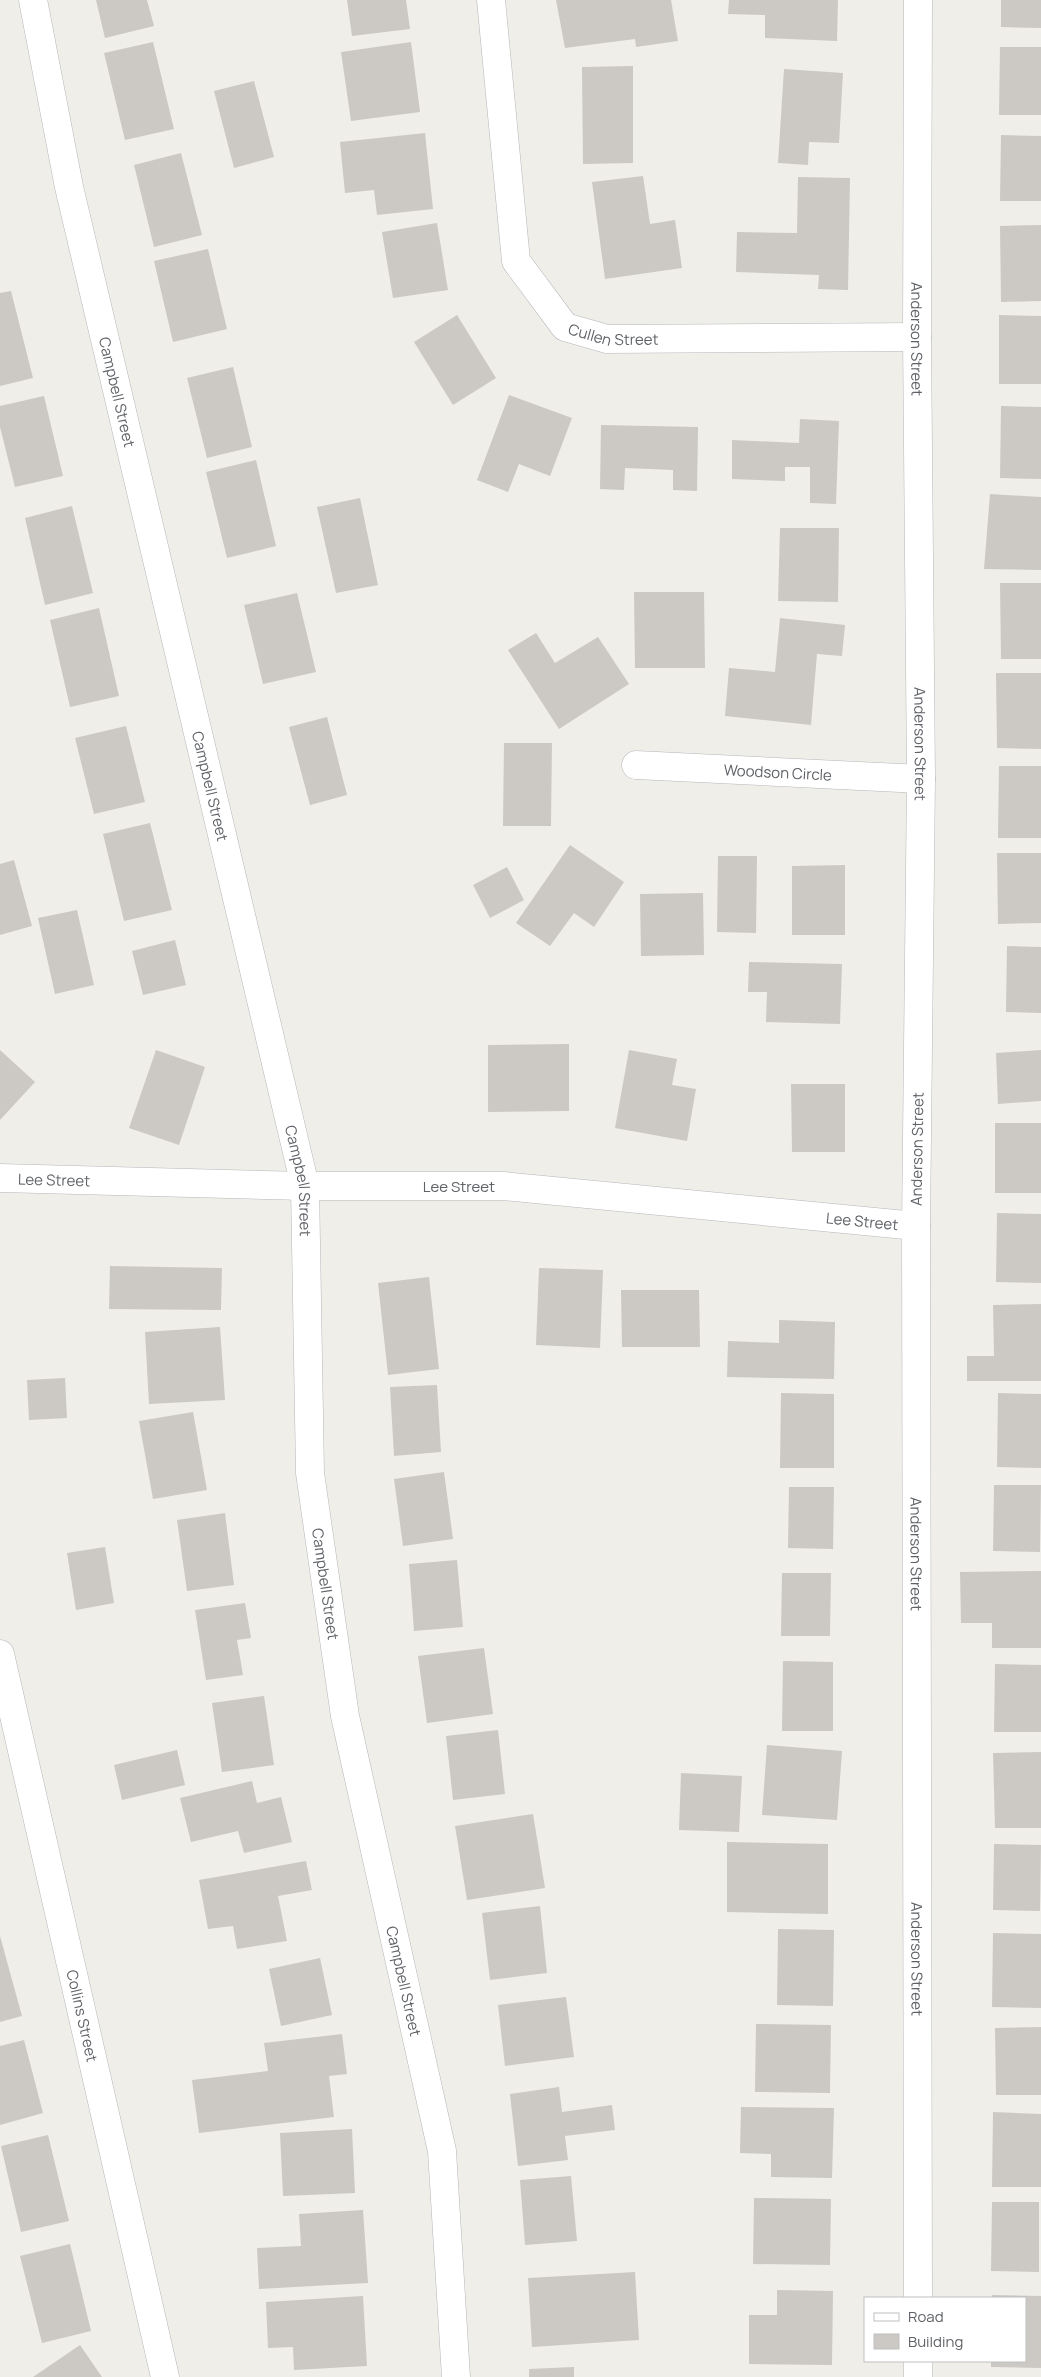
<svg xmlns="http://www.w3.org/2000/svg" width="1041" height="2377" font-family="Manrope,sans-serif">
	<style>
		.building { fill: #ccc9c4 }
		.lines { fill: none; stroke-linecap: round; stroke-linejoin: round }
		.minor-casing { stroke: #b5b7bb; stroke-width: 29 }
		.minor { stroke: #fff; stroke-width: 28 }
		.labels { text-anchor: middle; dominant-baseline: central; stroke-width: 4; stroke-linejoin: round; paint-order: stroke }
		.street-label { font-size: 15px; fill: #5f6267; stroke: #fff }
	</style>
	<rect width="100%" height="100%" fill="#f0eee8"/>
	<path class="building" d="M96 0H147L154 26 105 38Z
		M347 0H406L410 29 352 36Z
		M556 0H671L678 41 636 47 635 39 565 48Z
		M729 0H838L837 41 765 38V15L728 14Z
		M1001 0H1041V28L1001 27Z
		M153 42 174 129 125 140 104 53Z
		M411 42 420 112 351 121 341 52Z
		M1000 47H1041V115H999Z
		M633 66V163L583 164 582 67Z
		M784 69 843 73 839 143 809 142 808 165 778 163Z
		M254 81 274 157 234 168 214 91Z
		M425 133 433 209 377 215 374 190 345 193 340 142Z
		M1001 135 1041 136V201H1000Z
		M181 153 202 235 154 247 134 165Z
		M643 176 650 224 675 220 682 268 605 279 592 182Z
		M798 177 850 178 848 290 818 289 819 275 736 272 737 232 797 233Z
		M437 223 448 290 393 298 382 232Z
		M1041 225V301L1001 302 1000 226Z
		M208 249 227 329 173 342 154 261Z
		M11 291 33 378 0 386V293Z
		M457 315 496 378 453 405 414 342Z
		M999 315 1041 316V384H999Z
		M233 367 252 447 207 458 187 378Z
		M509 395 572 418 550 476 519 464 508 492 477 480Z
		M44 396 63 476 15 487 0 427V406Z
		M1001 406 1041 407V479L1000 478Z
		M800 419 839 421 836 504 810 503V467H785V481L732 479V440L799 443Z
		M601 425 698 427 697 491 673 490V470L625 468 624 490 600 489Z
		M256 460 276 546 227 558 206 472Z
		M990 494 1041 497V570L984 569Z
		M360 498 378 585 336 593 317 507Z
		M72 506 93 593 45 605 25 518Z
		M780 528H839L838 602 778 601Z
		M1000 583H1041V659H1001Z
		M634 592H704L705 668H635Z
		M297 593 316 672 263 684 244 605Z
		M99 608 119 696 70 707 50 620Z
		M780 618 845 625 842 656 817 654 811 725 725 716 729 668 775 672Z
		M536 633 555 663 598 637 629 684 559 729 508 650Z
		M996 673H1041V749L997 748Z
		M327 717 347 795 310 805 289 727Z
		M126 726 145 802 94 814 75 738Z
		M504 743H552L551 826H503Z
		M999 766H1041V838H998Z
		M150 823 172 910 124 921 103 834Z
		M570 845 624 882 594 927 574 913 550 946 516 923Z
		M997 853H1041V923L998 924Z
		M718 856H757L756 933 717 932Z
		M14 860 32 926 0 935V864Z
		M845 865V935H792V866Z
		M507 867 524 900 490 918 473 885Z
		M703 893 704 955 641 956 640 894Z
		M77 910 94 985 55 994 38 918Z
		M175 940 186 985 143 995 132 951Z
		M1007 946 1041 947V1013L1006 1012Z
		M749 962 842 964 840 1024 766 1022 767 992H748Z
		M569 1044V1111L488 1112V1045Z
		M0 1050 35 1082 0 1120Z
		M156 1050 205 1067 179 1145 129 1128Z
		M629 1050 677 1059 672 1085 696 1089 687 1141 615 1128Z
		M1041 1050V1101L998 1104 996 1053Z
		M791 1084H845V1152H792Z
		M995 1123H1041V1193H995Z
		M997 1213 1041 1214V1283L996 1282Z
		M110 1266 222 1268 221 1310 109 1309Z
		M539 1268 603 1270 600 1348 536 1345Z
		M429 1277 439 1369 388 1375 378 1283Z
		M621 1290H699L700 1347H622Z
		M1041 1304V1381H967V1356H994L993 1305Z
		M779 1320 835 1322 834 1379 727 1377 728 1341 779 1343Z
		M220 1327 225 1400 149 1404 145 1332Z
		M65 1378 67 1418 29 1420 27 1380Z
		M437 1385 441 1452 394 1456 390 1387Z
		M781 1393 834 1394V1468H780Z
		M998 1393 1041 1394V1468L997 1467Z
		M193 1412 207 1490 153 1499 139 1421Z
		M444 1472 453 1539 403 1546 394 1479Z
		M994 1485H1041L1040 1552 993 1551Z
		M789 1487H834L833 1549 788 1548Z
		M225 1513 234 1585 187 1591 177 1520Z
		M105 1547 114 1603 76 1610 67 1553Z
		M457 1560 463 1627 414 1631 409 1564Z
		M1041 1571V1648H992V1623H961L960 1572Z
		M782 1573H831L830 1636H781Z
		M245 1603 251 1638 237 1640 243 1675 206 1680 195 1610Z
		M484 1648 493 1714 427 1723 418 1656Z
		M783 1661 833 1662V1731H782Z
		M995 1664 1041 1665V1732H994Z
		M264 1696 274 1765 222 1772 212 1703Z
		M498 1730 505 1794 453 1800 446 1736Z
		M767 1745 842 1751 837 1820 762 1815Z
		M177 1750 185 1785 122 1800 114 1765Z
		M1041 1752V1828H995L993 1753Z
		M681 1773 742 1776 739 1832 679 1830Z
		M252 1781 257 1803 281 1797 292 1842 244 1853 238 1831 191 1842 180 1798Z
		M533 1814 545 1888 467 1900 455 1826Z
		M727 1842 828 1844V1914L727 1912Z
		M994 1844 1041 1845 1040 1911 993 1910Z
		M306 1861 312 1890 278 1896 287 1941 237 1949 233 1926 208 1929 199 1880Z
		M540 1906 547 1973 490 1980 482 1913Z
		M778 1929 834 1930 833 2006 777 2005Z
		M993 1933 1041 1934V2008L992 2007Z
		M0 1936 22 2016 0 2022Z
		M320 1958 332 2015 281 2026 269 1969Z
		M566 1997 574 2057 505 2066 498 2005Z
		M756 2024 831 2025 830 2093 755 2092Z
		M1041 2027V2095H996L995 2028Z
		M342 2034 347 2074 329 2076 334 2117 199 2133 192 2080 268 2071 264 2043Z
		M24 2040 43 2113 0 2125V2046Z
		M559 2087 562 2112 612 2105 615 2130 565 2136 568 2160 518 2166 510 2094Z
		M741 2107 834 2108 832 2178 771 2177V2154L740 2153Z
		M993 2112 1041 2114V2187H992Z
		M352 2129 355 2193 283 2196 280 2133Z
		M48 2135 69 2221 21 2232 1 2146Z
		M571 2176 577 2241 525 2245 520 2180Z
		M754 2198 831 2199 830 2265 753 2264Z
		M992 2202H1039V2272L991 2271Z
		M363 2210 368 2283 259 2289 257 2248 301 2246 299 2214Z
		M70 2244 91 2331 42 2343 20 2256Z
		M635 2272 639 2340 532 2347 528 2278Z
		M777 2290 833 2291 832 2365 749 2364V2315H777Z
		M992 2295 1041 2296V2368L991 2367V2361H1025V2298H992Z
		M363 2296 367 2366 294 2370 293 2347 268 2348 266 2302Z
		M80 2345 102 2377H33Z
		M574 2367V2377H529V2369Z"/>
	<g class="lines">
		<g class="minor-casing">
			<g id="minor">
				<path id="s1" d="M33 0 69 187 305 1186 310 1473 345 1716 442 2151 456 2377"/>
				<path id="s2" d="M491 0 516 261 565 327 607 339 917 337"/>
				<path id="s3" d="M918 0 917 337 921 779 916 1226 918 2298"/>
				<path id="s4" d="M636 765 921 779"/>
				<path id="s5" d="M0 1178 305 1186H503L916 1226"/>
				<path id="s6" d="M0 1654 165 2377"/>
				<path d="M918 2361V2377"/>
			</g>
		</g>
		<use href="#minor" class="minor"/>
	</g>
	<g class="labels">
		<g class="street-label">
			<text stroke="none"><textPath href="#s2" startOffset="394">Cullen Street</textPath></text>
			<text stroke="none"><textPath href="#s3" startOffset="339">Anderson Street</textPath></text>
			<text stroke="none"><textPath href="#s1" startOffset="401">Campbell Street</textPath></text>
			<text stroke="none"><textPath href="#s3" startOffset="744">Anderson Street</textPath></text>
			<text stroke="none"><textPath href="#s4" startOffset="142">Woodson Circle</textPath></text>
			<text stroke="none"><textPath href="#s1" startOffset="806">Campbell Street</textPath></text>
			<text transform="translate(917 1149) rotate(-89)">Anderson Street</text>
			<text stroke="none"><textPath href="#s5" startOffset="54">Lee Street</textPath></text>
			<text stroke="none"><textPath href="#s1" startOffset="1211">Campbell Street</textPath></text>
			<text stroke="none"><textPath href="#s5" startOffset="459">Lee Street</textPath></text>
			<text stroke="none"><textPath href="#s5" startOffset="864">Lee Street</textPath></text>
			<text stroke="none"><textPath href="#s3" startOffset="1554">Anderson Street</textPath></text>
			<text stroke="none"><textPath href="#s1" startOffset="1616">Campbell Street</textPath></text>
			<text stroke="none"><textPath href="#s3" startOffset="1959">Anderson Street</textPath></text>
			<text stroke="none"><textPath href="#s1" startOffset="2021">Campbell Street</textPath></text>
			<text stroke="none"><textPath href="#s6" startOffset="371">Collins Street</textPath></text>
		</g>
	</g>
	<rect x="864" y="2297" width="162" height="65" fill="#ffffff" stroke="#bfc0c2"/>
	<rect x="874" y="2313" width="25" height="8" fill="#ffffff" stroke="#bfc0c2"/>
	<text x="908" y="2322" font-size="15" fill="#5f6267">Road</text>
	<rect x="874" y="2334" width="25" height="15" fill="#ccc9c4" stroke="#bfc0c2"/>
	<text x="908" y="2347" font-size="15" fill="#5f6267">Building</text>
</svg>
